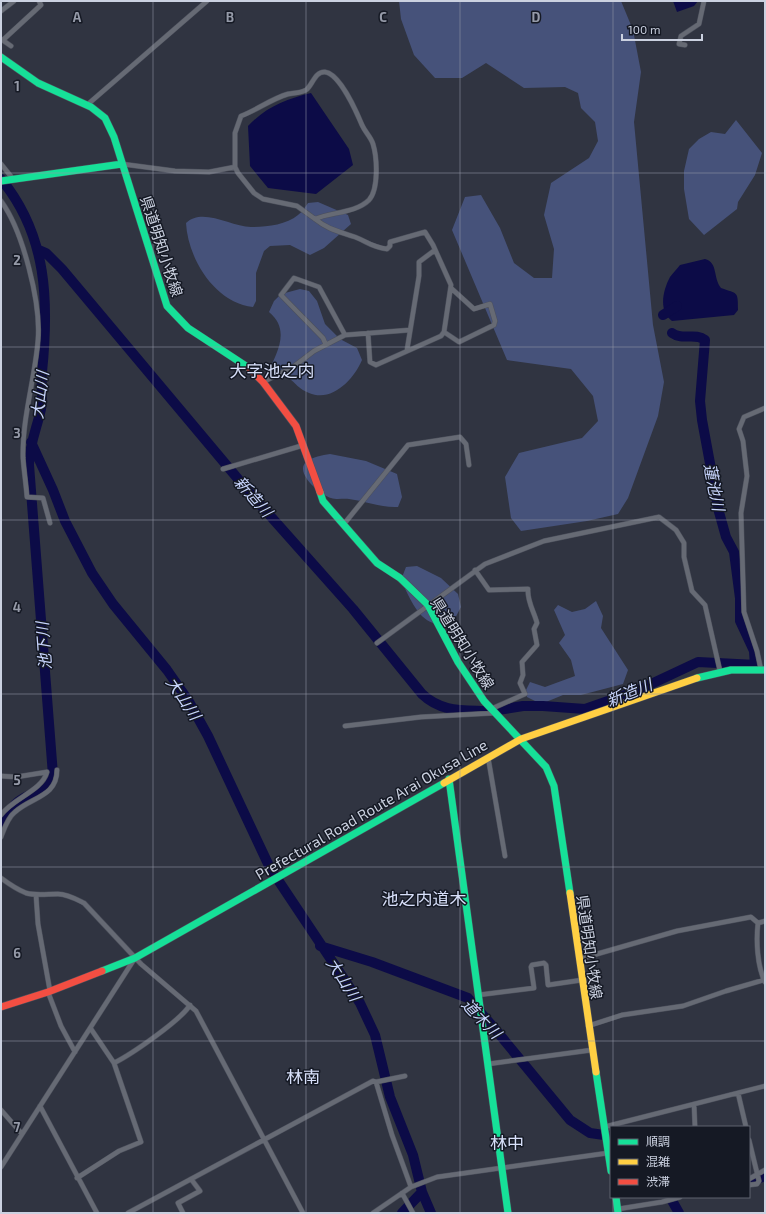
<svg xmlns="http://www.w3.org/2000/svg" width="766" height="1214" font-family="'Exo 2','Noto Sans JP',sans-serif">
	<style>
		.green { fill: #46527a }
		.water { fill: #0c0b47 }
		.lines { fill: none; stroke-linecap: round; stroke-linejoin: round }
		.river { stroke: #0c0b47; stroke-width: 10 }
		.street-casing { stroke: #4c505c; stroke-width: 5.5 }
		.fast-casing { stroke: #4c505c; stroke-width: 8 }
		.slow-casing { stroke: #4c505c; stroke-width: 8 }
		.jam-casing { stroke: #4c505c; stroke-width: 8 }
		.street { stroke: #666a74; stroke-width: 4.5 }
		.fast { stroke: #16e098; stroke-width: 7 }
		.slow { stroke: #ffcf43; stroke-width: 7 }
		.jam { stroke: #f24e42; stroke-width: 7 }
		.grid { fill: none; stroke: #959aa8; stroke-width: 1; stroke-opacity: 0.55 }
		.labels { text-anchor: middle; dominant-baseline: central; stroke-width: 3; stroke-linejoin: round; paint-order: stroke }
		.street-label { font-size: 15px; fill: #cbd1e0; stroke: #151924 }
		.water-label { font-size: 16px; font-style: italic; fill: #c7d4fc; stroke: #151924 }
		.quarter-label { font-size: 17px; fill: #d8e0fa; stroke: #151924 }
		.grid-label { font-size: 13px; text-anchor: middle; font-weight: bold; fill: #959aa8; stroke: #151924; stroke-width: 3; stroke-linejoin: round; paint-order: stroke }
	</style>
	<rect width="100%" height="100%" fill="#303441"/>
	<path class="green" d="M399 1H621L633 30 641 72 634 122 653 325 664 382 658 416 628 498 618 514 587 521 521 531 511 518 505 477 519 453 582 438 598 421 593 396 571 369 507 360 452 230 465 197 481 195 500 228 514 263 534 278H552L554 249 544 215 551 183 589 158 598 141 595 122 581 108 578 93 565 87 524 88 486 63 462 78H435L414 55 401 19Z
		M736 120 762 153 755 175 738 202 737 209 704 235 689 219 684 189V171L689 149 699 139 711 132 725 134Z
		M318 202 348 215 351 224 324 248 310 255 290 245 270 246 264 251 256 273V301L253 307C215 303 188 259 186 223 203 207 231 227 251 227 266 227 286 225 298 215 302 212 305 207 308 203Z
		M300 289 309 291 317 301 325 324 340 339 357 348 362 360C354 379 332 403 309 393 288 384 297 373 268 378L267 374C277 353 291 330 269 312L274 301 283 292 285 293Z
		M330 454 366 461 397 474 402 497 398 507C381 508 366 501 349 499 344 498 337 500 331 498 321 495 294 473 306 462 313 457 322 455 330 454Z
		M417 566 441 578 458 594 461 607 453 622C447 622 439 625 433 623 417 618 408 594 401 580L406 567Z
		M596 601 603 616 601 628 628 670 623 684 581 695H563L546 702 535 701 527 697 526 690 530 682 545 687 575 676 571 660 559 643 565 635 554 610 558 605 572 612 585 609Z"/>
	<path class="water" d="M673 1H698L694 6 677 12Z
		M311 93 349 149 353 165 316 194 268 188 250 166 248 126C266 107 286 99 311 93Z
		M705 259C718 262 713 278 721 288 738 294 738 291 738 310L734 315 672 321C658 311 663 290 670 277 673 273 677 269 680 265Z"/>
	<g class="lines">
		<path class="river" d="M1 179C48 236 49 303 42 372 41 384 43 397 41 409 37 428 29 445 29 465L53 775C47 791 30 793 19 801 10 808 5 817 1 827
			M39 250 46 253 62 269 249 492 353 609 422 694C441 712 461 710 486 711
			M663 315 677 306
			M672 333C683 341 695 332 705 340L700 401 702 420 719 512 726 537 734 552 740 598V621L754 651 755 666
			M31 442 53 490 65 521 92 573 113 604 167 670 188 700 208 736 270 868 360 1003 375 1035 390 1097 413 1155 422 1192 431 1213
			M498 710 523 706H543L585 709 634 692 698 662 756 665
			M320 946 372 962 468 998 495 1029 570 1120 590 1133 611 1136
			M749 1182 765 1176
			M670 1197 679 1213
			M402 1213 422 1192"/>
		<g class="street-casing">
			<path id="street" d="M1 11 14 1
				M1 39 11 46
				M3 40 41 5 39 1
				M685 45 679 44 681 36 699 24 704 1
				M87 105 207 1
				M1 164 13 179
				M122 164 175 171 209 172 235 167
				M1 201C23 231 41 303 38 340 35 379 22 418 23 458 24 471 26 484 27 497L43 498 50 523
				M315 219C331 212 356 213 369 200 379 189 377 157 373 144 371 137 365 132 362 125 357 113 340 74 325 72 315 71 312 86 306 90 301 93 293 93 288 94 271 99 257 110 241 116L235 133V167L238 173 254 193 263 199 297 206 315 219C329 230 338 231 355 237 368 242 371 247 387 249L390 246V242L425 232 433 245 451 285 444 332 441 336 376 365 370 362 368 333
				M444 332 459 342 494 325 495 321 490 304 474 309 452 289
				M326 345 323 338 281 295 294 278 319 287 345 335
				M407 350 419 276V262L435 250
				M263 382 293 367 314 351 345 335 410 330
				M223 469 304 445
				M344 524 408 445 460 437 466 444 469 465
				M475 570 489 590 528 589C527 602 534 611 537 623L534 629 537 645 522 662 523 675 520 683 525 694 491 709
				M377 643 485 564 544 541 659 517 676 530 684 543V557L692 591 705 605 720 671
				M761 670 757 651 744 612 741 513 747 476 743 441 739 429 744 417 765 408
				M345 726 421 717 495 713
				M488 757 505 856
				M1 776 16 777 47 772C42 791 13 798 1 815
				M1 837C4 829 8 817 15 812 31 797 57 797 57 770
				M1 878C9 884 16 889 26 893 36 896 47 894 58 894 67 894 76 899 84 903L141 964 196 1011 303 1213
				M36 895 38 924 50 991
				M758 923C756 940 757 966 765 982
				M758 923 765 921
				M579 960 583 958 677 931 751 917 758 923
				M48 992 61 1026 75 1052
				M478 995 534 988 531 967 532 965 544 963 546 965 548 985 582 980
				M588 1026 622 1015 683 1006 726 991 764 980
				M91 1029 114 1063C132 1054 181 1020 190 1005
				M488 1064 592 1050
				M376 1082 392 1135 411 1187
				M738 1093 746 1127
				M694 1104 695 1127
				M40 1106 97 1213
				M1 1110 22 1134
				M604 1127 765 1086
				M749 1140 759 1181 757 1184 749 1185
				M1 1167 135 958
				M77 1178 119 1151 141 1142 114 1063
				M749 1179 765 1170
				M402 1193 413 1213
				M618 1209 662 1202 680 1197
				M128 1213 373 1081 376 1082 405 1076
				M183 1213 178 1203 200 1191 191 1179
				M373 1213 411 1187 437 1177 608 1153"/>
		</g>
		<g class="fast-casing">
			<path id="fast" d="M1 57 38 83 91 107 105 118 114 137 167 306 188 328 249 368
				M1 181 122 164
				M320 492 323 501 377 563 400 578 428 605 458 662 484 701 546 767 554 786 570 893
				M697 678 731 670H765
				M449 779 508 1213
				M102 971 135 958 444 783
				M596 1072 611 1171
				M616 1197 618 1213"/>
		</g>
		<g class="slow-casing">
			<path id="slow" d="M444 783 521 739 697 678
				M570 893 596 1072"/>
		</g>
		<g class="jam-casing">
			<path id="jam" d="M249 368 263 382 296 426 320 492
				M1 1007 48 992 102 971"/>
		</g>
		<use href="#street" class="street"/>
		<use href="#fast" class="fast"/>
		<use href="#slow" class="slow"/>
		<use href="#jam" class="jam"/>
	</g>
	<path class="grid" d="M153 1V1213M306 1V1213M460 1V1213M613 1V1127M1 173H765M1 347H765M1 520H765M1 694H765M1 867H765M1 1041H765M613 1197V1213"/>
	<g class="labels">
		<g class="street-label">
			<text transform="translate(162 246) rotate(72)">県道明知小牧線</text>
			<text transform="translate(463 643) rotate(58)">県道明知小牧線</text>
			<text transform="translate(371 809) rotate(-30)">Prefectural Road Route Arai Okusa Line</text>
			<text transform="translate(590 947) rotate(82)">県道明知小牧線</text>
		</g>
		<g class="water-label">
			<text transform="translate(39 395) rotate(-83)">大山川</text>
			<text transform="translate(715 487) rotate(79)">蓮池川</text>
			<text transform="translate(254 496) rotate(49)">新造川</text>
			<text transform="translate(43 646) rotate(-94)">池下川</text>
			<text transform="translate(629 692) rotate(-22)">新造川</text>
			<text transform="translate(184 698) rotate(56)">大山川</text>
			<text transform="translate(344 979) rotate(57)">大山川</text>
			<text transform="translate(482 1018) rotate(46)">道木川</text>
		</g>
		<g class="quarter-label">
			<text x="272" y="370">大字池之内</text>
			<text x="424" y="898">池之内道木</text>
			<text x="303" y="1076">林南</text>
			<text x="507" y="1142">林中</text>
		</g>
	</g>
	<g class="grid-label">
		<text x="77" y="22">A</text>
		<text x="230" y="22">B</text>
		<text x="383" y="22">C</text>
		<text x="536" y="22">D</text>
		<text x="17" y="91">1</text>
		<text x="17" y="265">2</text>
		<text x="17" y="438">3</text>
		<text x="17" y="612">4</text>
		<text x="17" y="785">5</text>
		<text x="17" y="958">6</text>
		<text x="17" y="1132">7</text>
	</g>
	<rect width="766" height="1214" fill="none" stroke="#cbd1e0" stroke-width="4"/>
	<rect x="610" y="1126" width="140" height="72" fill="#151924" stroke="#5e636f"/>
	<rect x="618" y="1139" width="20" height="6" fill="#16e098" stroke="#5e636f"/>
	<text x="646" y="1146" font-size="12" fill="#cbd1e0">順調</text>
	<rect x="618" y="1159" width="20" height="6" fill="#ffcf43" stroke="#5e636f"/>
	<text x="646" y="1166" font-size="12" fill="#cbd1e0">混雑</text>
	<rect x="618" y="1179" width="20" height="6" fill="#f24e42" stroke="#5e636f"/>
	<text x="646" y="1186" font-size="12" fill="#cbd1e0">渋滞</text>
	<path d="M622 34v6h80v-6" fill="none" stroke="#cbd1e0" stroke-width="2"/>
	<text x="628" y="34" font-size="12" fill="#cbd1e0" stroke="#151924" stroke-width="3" paint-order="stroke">100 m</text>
</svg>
